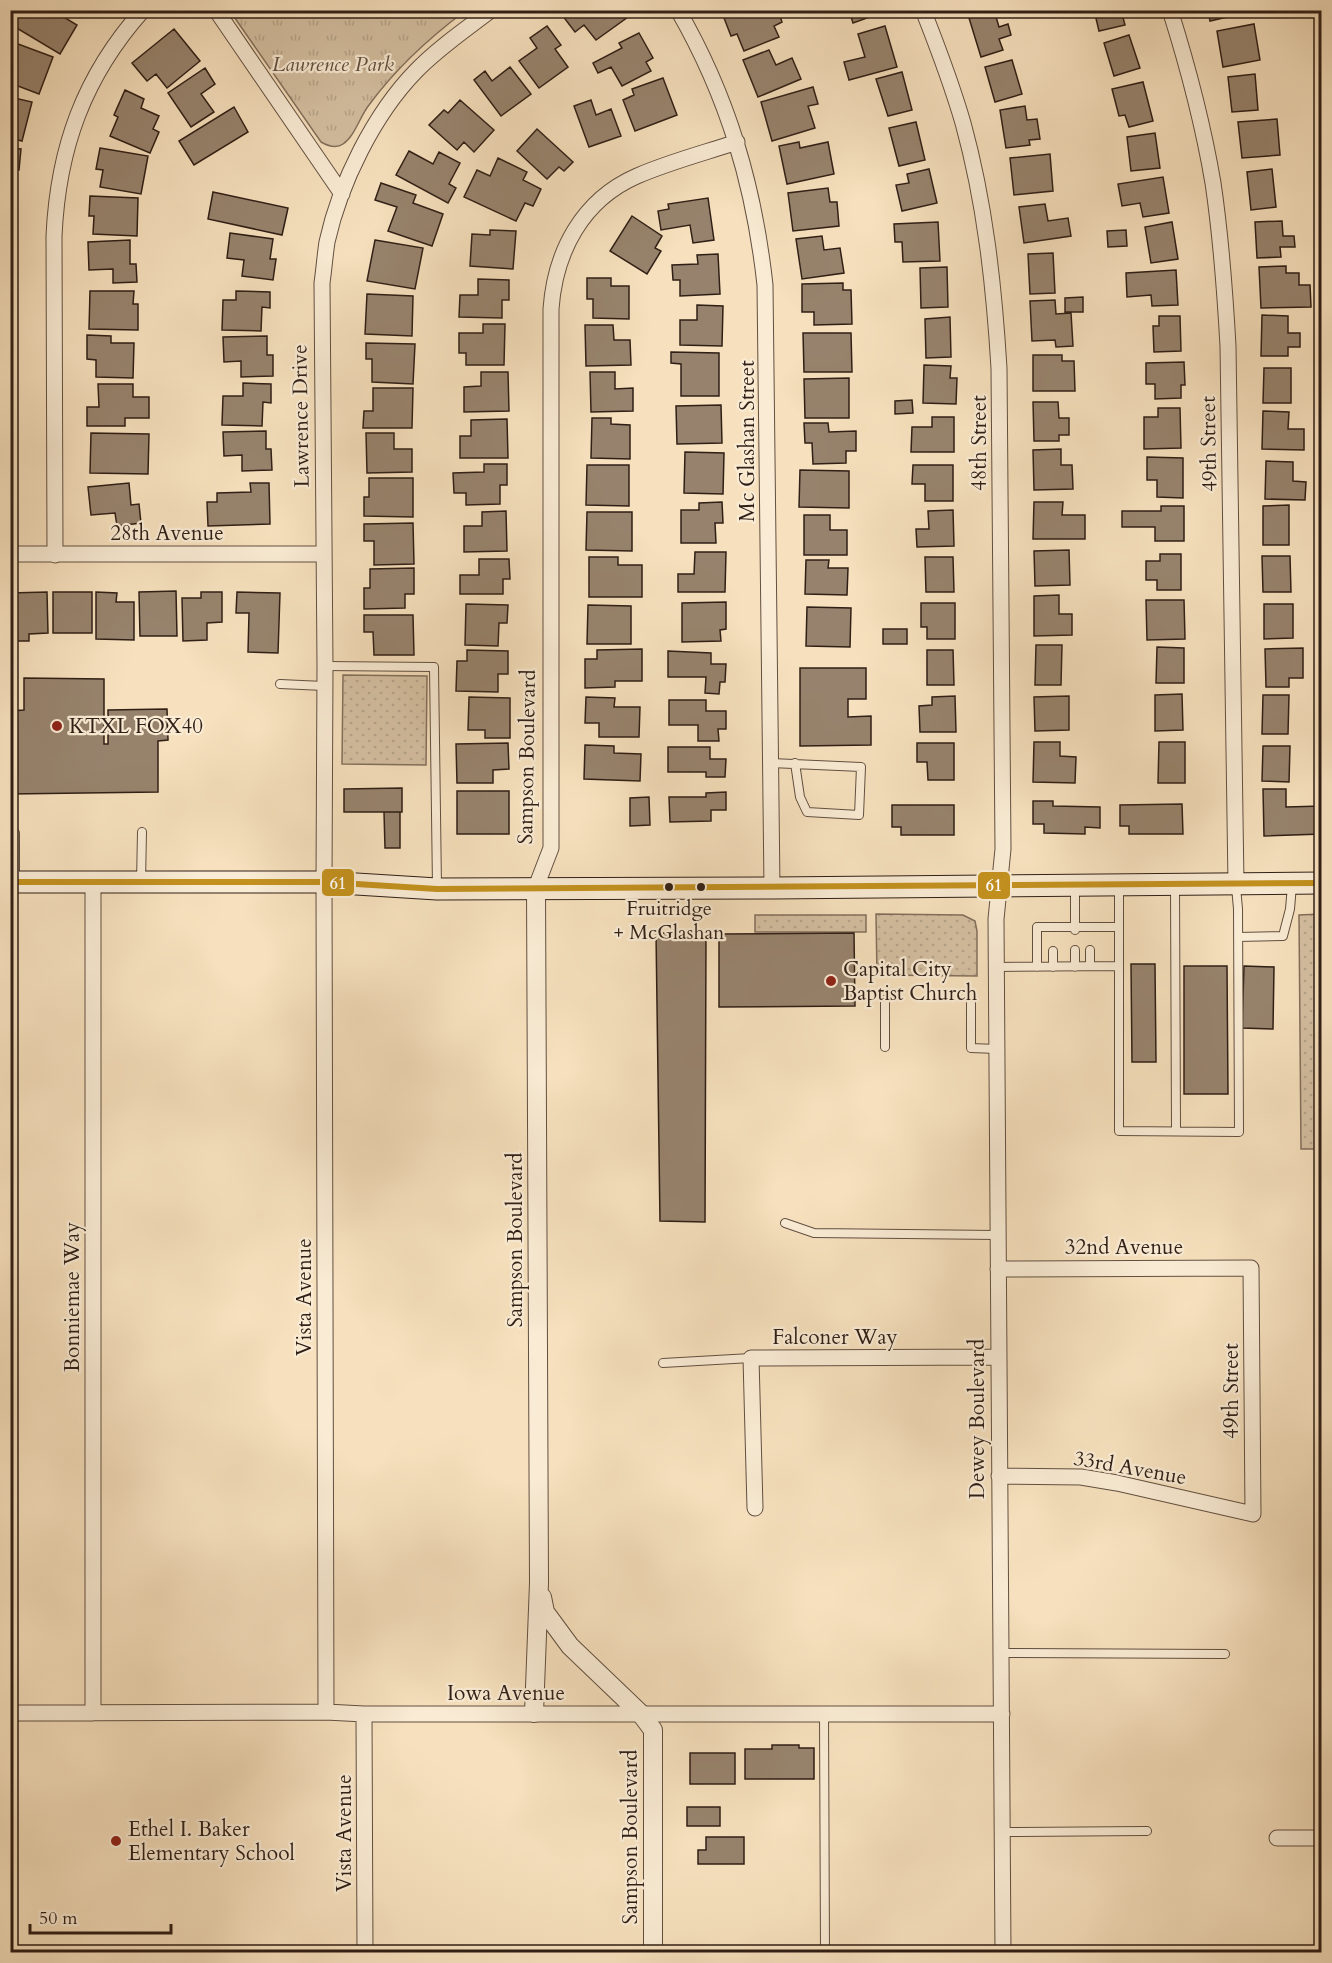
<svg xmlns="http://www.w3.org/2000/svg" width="1332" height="1963" font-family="Cardo,serif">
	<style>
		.grass { fill: url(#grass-dots); stroke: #826f5c; stroke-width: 1.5 }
		.park { fill: url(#park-tufts); stroke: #826f5c; stroke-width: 1.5 }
		.building { fill: #97836d; stroke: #301f16; stroke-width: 1.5 }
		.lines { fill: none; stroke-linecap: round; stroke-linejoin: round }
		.service-casing { stroke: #624f40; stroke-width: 10 }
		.minor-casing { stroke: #624f40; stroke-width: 17 }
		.tertiary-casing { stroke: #624f40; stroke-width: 20 }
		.secondary-casing { stroke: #301f16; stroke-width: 23 }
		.service { stroke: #f9ebd4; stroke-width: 8 }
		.minor { stroke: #f9ebd4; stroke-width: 15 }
		.tertiary { stroke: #f9ebd4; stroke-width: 18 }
		.secondary { stroke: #f9ebd4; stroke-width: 21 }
		.bus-1-casing { stroke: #f9ebd4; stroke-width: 10 }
		.bus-1 { stroke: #c3911e; stroke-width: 6 }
		.poi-dot { fill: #8f2418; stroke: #f9ebd4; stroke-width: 2 }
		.bus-dot { fill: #301f16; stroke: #f9ebd4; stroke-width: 2 }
		.labels { text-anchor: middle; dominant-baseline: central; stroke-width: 4.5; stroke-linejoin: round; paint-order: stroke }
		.bus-label { font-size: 20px; fill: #301f16; stroke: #f9ebd4 }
		.park-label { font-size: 21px; font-style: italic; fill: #614f40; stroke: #f9ebd4 }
		.street-label { font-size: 21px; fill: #301f16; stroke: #f9ebd4 }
		.poi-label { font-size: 21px; fill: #301f16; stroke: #f9ebd4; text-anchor: start }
		.line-badge { stroke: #f9ebd4; stroke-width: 2 }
		.badge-label { font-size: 16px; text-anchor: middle; font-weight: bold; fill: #fff }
	</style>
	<defs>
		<pattern id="grass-dots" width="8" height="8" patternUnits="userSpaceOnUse" patternTransform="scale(1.5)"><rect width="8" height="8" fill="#d4bfa1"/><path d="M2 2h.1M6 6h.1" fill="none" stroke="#b6a48a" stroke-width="1.8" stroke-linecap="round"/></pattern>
		<pattern id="park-tufts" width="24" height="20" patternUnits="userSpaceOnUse" patternTransform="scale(1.5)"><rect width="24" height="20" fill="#d4bfa1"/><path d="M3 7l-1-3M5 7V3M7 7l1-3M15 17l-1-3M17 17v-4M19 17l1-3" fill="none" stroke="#b6a48a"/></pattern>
	</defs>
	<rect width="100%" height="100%" fill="#f6e0bd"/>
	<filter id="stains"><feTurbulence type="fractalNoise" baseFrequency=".00333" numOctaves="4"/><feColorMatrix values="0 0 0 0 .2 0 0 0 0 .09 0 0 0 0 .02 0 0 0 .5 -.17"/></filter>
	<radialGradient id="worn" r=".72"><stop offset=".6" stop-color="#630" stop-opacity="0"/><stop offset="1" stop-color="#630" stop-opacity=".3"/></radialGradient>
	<path class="grass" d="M343 675 427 676 426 765 342 764Z
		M876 914 963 915 975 921 977 931V976L877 975Z
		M1321 914V1149H1301L1299 915Z
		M755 915H866V932H755Z"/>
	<path class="park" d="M230 11H465C429 38 396 68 369 105 360 116 355 136 343 144 336 149 328 146 321 142Z"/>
	<path class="building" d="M10 10H52L77 25 60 54 10 24Z
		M569 10H624L628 17 596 40 584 25 575 32 562 15Z
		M742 10H746L747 13 754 10H778L782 22 774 26 779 37 744 51 737 34 731 36 724 18Z
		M849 10H877L878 14 853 23Z
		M994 10 999 27 1008 24 1011 35 999 39 1003 50 981 57 969 18Z
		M1094 10H1121L1125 25 1099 31Z
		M1208 10H1231L1232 16 1210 21Z
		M1254 24 1260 60 1223 67 1217 31Z
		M547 26 561 45 555 49 568 67 539 88 519 61 537 48 530 38Z
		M885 26 897 67 849 80 844 62 865 57 858 34Z
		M174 29 200 61 167 88 156 74 147 81 132 63Z
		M639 33 653 58 646 62 651 71 622 86 611 67 598 73 593 63 622 48 619 43Z
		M1129 35 1140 68 1114 76 1104 43Z
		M10 41 53 57 39 94 10 83Z
		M769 50 776 65 792 58 801 79 758 97 743 60Z
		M1012 60 1022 94 995 102 985 67Z
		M510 67 531 94 501 116 474 80 485 71 492 81Z
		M205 68 215 84 201 94 214 112 191 127 168 93Z
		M902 72 912 110 888 116 876 79Z
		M1255 74 1258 110 1232 112 1228 77Z
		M663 78 677 115 635 131 623 100 634 95 632 89Z
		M1143 82 1153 121 1129 127 1125 115 1119 116 1112 89Z
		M813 87 818 104 808 106 815 128 772 141 761 102Z
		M125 90 144 99 141 108 159 116 153 129 159 132 150 153 110 136 118 117 114 115Z
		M10 97 32 102 22 141 10 138Z
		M460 100 494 130 474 152 464 142 457 150 429 125 444 110 448 113Z
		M591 100 596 115 611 109 621 136 589 147 574 106Z
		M1025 106 1027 120 1037 119 1040 139 1029 140 1030 145 1006 148 1000 110Z
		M234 107 248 132 194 165 179 141Z
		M1277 119 1280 155 1242 158 1238 122Z
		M916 122 925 160 899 166 889 128Z
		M537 129 573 162 564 171 559 167 547 179 517 151Z
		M1155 133 1160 168 1131 171 1127 137Z
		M799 142 800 148 828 142 834 174 787 184 779 146Z
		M10 148 21 149 19 170 12 169 10 185Z
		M100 148 148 156 141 194 100 187 103 170 96 169Z
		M409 151 433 164 439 152 460 163 449 184 456 188 448 203 396 175Z
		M1050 154 1053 191 1014 195 1010 158Z
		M498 158 527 172 523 180 541 189 533 206 525 203 516 221 464 197 477 170 490 176Z
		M929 169 937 203 902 211 896 185 909 183 907 174Z
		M1272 169 1276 207 1251 210 1247 172Z
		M1163 177 1169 213 1143 217 1140 203 1122 206 1118 184Z
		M381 183 416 195 413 203 443 214 432 246 388 231 397 207 375 200Z
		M828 188 830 202H837L839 226 793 231 788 193Z
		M213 192 288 208 282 235 208 219Z
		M90 196 138 198 137 236 93 234 94 216H89Z
		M708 198 714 240 693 243 690 225 661 230 658 211 669 209 668 204Z
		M1045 204 1048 221 1068 218 1071 236 1024 243 1019 207Z
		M632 216 662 236 655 248 661 251 647 274 610 251Z
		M1282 221 1283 236H1294L1295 247H1280L1281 257 1257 258 1255 222Z
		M938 222 940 261 903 262 902 242H895L894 224Z
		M1172 222 1178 259 1151 263 1145 227Z
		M490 230 516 231 513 269 470 266 472 234 490 235Z
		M1126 230 1127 246 1108 247 1107 231Z
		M230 233 273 239 270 259H276L273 280 242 276 244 260 227 258Z
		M822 236 824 250 840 248 844 273 802 279 796 239Z
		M130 240V264H136L137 282 113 283V269L89 270 88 242Z
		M375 240 423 248 415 289 367 281Z
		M1053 253 1055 293 1030 294 1028 254Z
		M718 254 720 294 680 296V280H673L672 265 698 264 697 255Z
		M1286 266V273H1299V285H1310L1311 307 1261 308 1259 267Z
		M947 267 948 307 921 308 920 268Z
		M1176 270 1178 305 1152 306 1151 295 1127 297 1126 273Z
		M587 278H611V286H629V319L593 318V299H587Z
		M478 279 509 280V300H502V318L459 317 460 295H478Z
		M843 283V290H851L852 324 814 325V312H802V284Z
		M1322 288V308H1316L1315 289Z
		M90 291H134L133 304H138V330L89 329Z
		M236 291 270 292V308L262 307 261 331 222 330 223 300H236Z
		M367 294 413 296 412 336 365 334Z
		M1083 297V312H1065V298Z
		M1055 300 1056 314 1071 313 1073 346 1056 347 1055 340 1032 341 1030 301Z
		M697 305 723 306 722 346 680 345V320H697Z
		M1262 315 1288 316V333H1300V347H1288V356H1261Z
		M1159 316H1180L1181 351 1154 352 1153 326H1159Z
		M950 317 951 357 926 358 925 319Z
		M483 324H505L504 365H466V353H459V333H483Z
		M585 325H613L614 340H630L631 365 586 366Z
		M803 333H851L852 372H804Z
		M87 335 111 336V343H134L133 378 96 377V360L87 359Z
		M267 336V355H273V376L241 377V361L224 362 223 337Z
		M366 343 415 344 413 384 372 382V359H366Z
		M671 352 719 353V396H681V364L671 363Z
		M1033 355H1062V361H1074L1075 391H1033Z
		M1184 362 1185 385H1181V398L1155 399V384H1146V363Z
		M924 365 951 366 950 378H957L956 404 923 403Z
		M1264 368H1291V403H1263Z
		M481 372H508L509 411 464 412V387L481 386Z
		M590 372H615V389L633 388V411L591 412Z
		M849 378V418H805L804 379Z
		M243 383 271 384V403L263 402 262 426 222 425 223 396H243Z
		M98 384H133V397H149V418H125V426H87V407H99Z
		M373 388H413L412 428H363L364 411H373Z
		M912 400 913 413 895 414V401Z
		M1033 402H1058L1059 418H1069V435H1059V441H1034Z
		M721 405 722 443 677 444 676 406Z
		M1158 408H1180L1181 448 1144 449V417H1158Z
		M1263 411 1289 412 1288 429H1304V450L1262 449Z
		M932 417H954V452H911L912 427H932Z
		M592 418H611V424L630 425V459L591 458Z
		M507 419 508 458H460V436H471V420Z
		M804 423H828L829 432 856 431V451H846V463L813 464 812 443H805Z
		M266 431V449H271L272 470 242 471V455L224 456 223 432Z
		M91 433 149 434 148 474 90 473Z
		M366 433H394V449H412V472L367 473Z
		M1061 449V465H1072L1073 489 1034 490 1033 450Z
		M685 452 724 453 723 494 684 493Z
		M1147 457 1183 458V498L1157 497V480H1147Z
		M1266 461 1293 462V481L1306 482 1305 500 1265 499Z
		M484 464H507V485H500V504L466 505V493H454L453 473 484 472Z
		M587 465H629V506L586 505Z
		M913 465H953V501H925V484H912Z
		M800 470 849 471V508L799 507Z
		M369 478H413V517L364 516V497H369Z
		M129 483 131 505 139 504 141 523 117 526 115 513 91 515 88 487Z
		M250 483H269L270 524 208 526 207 502H217V493L251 492Z
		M722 502 723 523H715L716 543H681V510H699V503Z
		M1034 502H1063L1062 515H1085V539H1033Z
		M1289 505V545H1263V506Z
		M1161 506H1184V541H1155V527H1122V511H1161Z
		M953 510 954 546 917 547 916 529H929L928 511Z
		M506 511 507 551 464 552V526H482V512Z
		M587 512H632V551L586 550Z
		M804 515H830V530H847V555H804Z
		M413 523 414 564 374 565V541H364V524Z
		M1069 550 1070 585 1035 586 1034 551Z
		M695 552H726L725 592H678V574H694Z
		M1160 554H1181V590H1157V580H1146V561H1160Z
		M1262 556H1290L1291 592H1263Z
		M589 557H618V565H642V597H589Z
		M925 557H953L954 592H926Z
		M479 559H509L510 579H503V594H460V575H479Z
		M806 560H829L828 568H848L847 595 805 594Z
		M414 568V594H405V608L364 609V588H370V569Z
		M176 591 177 636H140L139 592Z
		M47 592 48 633 29 634V641H10V593Z
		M53 592H92V633H53Z
		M96 592 117 593 116 602H134V640L96 639Z
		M201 592H222V622L207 623V640L183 641 182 598H201Z
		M237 592 280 593 278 653 248 652 249 613H236Z
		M1059 595V614H1072V635L1034 636V596Z
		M1146 600H1184L1185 639 1147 640Z
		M726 602V629L720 630 721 641 682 642V603Z
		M921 603H955V639H927V627H921Z
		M466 604 508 605 507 623H499L498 646 465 645Z
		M1264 604H1293V638L1264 639Z
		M588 605 631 606V644H587Z
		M807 607 851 608 850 647 806 646Z
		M364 615H413L414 655H374L373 632H364Z
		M883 629H907V644H883Z
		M1036 645H1062L1061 685H1035Z
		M1157 647 1184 648V683H1156Z
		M1303 648V678H1289V687H1266L1265 649Z
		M642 649V681H615V687L585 688V659H597V650Z
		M467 650 508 651V674H498V692L456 691 457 661H467Z
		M927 650H953L954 685H927Z
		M668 651 711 653V664H726L725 682H720L719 694 705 693 706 677H668Z
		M800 668H866V699H848V717L871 716V745L800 746Z
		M24 678 104 679V744H108V710L167 709 168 740 158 741V792L10 794V711L24 710Z
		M1182 694 1183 730 1155 731V695Z
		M1263 695H1289L1288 734H1262Z
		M955 696 956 732H920L919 706 932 705V697Z
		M1069 696V730L1035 731 1034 697Z
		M469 697 510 698V738H485V730H468Z
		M586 697 615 698 614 707H640L639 737H599V723H585Z
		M669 700H706V711H726V729H718L719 741H698V725H669Z
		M1034 742H1060V756L1076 757 1075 783 1033 782Z
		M1159 742H1185V783H1158Z
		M508 743 509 769 493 770V783H457L456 744Z
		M917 743H954V780H928L927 762H917Z
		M585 745 614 746V753L641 754 640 781 584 779Z
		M1263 746H1290L1289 782 1262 781Z
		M668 747H710V759H726L725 777H706V772H668Z
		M402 788V812H344V789Z
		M1263 789H1286V807L1322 806V834L1264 836Z
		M457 791H509V834H457Z
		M726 792V810H711V821L670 822 669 797H706V793Z
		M649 797 650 825 630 826V798Z
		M1033 801H1053V806L1100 807V828L1085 827V834L1044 833V824H1033Z
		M1182 804 1183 834H1129V826H1120V805Z
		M892 805H954V835H901V827H892Z
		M384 812H400V848H385Z
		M656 933 706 934 705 1222 660 1221Z
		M854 933 855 1006 719 1007V934Z
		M1131 964H1155L1156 1062H1132Z
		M1184 966H1227L1228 1094H1184Z
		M1244 966 1274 967 1273 1029 1242 1028Z
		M772 1745H799V1748H814V1779H745V1749H772Z
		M690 1753H735V1784H690Z
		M687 1807H720V1826H687Z
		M706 1837H744V1864H698V1850H706Z"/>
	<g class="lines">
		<g class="service-casing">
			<path id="service" d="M325 666 434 667 437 887
				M280 684 324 686
				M771 763 861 767 859 815 807 812 800 797 795 763
				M15 833V880
				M141 882 142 832
				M1075 885V930
				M1119 886V1131L1239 1132 1238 909 1236 887
				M1175 886 1176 1131
				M1238 937 1283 936 1290 909 1292 885
				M1075 950V967
				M1090 950V966
				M1053 951V967
				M997 967 1119 966
				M1037 967V927H1119
				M971 1001V1048L997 1049
				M885 1047V1000
				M785 1223 814 1233 997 1235
				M663 1363 751 1358
				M1001 1653 1225 1654
				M824 1713 825 1952
				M1002 1832 1147 1831"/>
		</g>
		<g class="minor-casing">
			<path id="minor" d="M216 10 342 194
				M678 10C728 97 754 185 765 285L772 888
				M923 10C938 48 952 85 963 123 985 203 994 285 999 368L1003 849 996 919 1003 1952
				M1170 10C1188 67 1203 124 1213 183 1221 237 1225 292 1228 346L1236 884
				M10 554H323
				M55 555 54 236C58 148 84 76 143 10
				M93 882V1713
				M536 887 551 848V309C555 252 582 200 637 176 669 162 704 153 737 142
				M998 1269 1251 1268 1253 1514 1117 1483 1081 1477 999 1476
				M755 1508 751 1358 998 1357
				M326 1712 324 882 325 666 322 283C324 269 325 255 327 242 340 183 374 114 416 71 438 48 465 30 491 10
				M10 1713 326 1712 364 1714H1002
				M364 1714 365 1952
				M1277 1838H1322"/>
		</g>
		<g class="tertiary-casing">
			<path id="tertiary" d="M542 1597 545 1612 570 1646 641 1714 653 1730V1952
				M534 1713 539 1583 536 887"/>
		</g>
		<g class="secondary-casing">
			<path id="secondary" d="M10 882H324L437 889 772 888 1322 883"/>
		</g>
		<use href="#service" class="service"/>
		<use href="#minor" class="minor"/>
		<use href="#tertiary" class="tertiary"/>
		<use href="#secondary" class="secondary"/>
		<g class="bus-1-casing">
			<path id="bus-1" d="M10 882H324L437 889 1322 883"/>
		</g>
		<use href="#bus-1" class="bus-1"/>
	</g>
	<g class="poi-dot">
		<circle cx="57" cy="726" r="6"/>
		<circle cx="831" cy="981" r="6"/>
		<circle cx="116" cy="1841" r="6"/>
	</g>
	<g class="bus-dot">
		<circle cx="669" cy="887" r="5"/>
		<circle cx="701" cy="887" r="5"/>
	</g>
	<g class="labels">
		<g class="bus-label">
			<text x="669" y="908">Fruitridge<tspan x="669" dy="24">+ McGlashan</tspan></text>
		</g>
		<g class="park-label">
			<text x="333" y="64">Lawrence Park</text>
		</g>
		<g class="street-label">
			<text transform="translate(301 416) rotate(-91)">Lawrence Drive</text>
			<text transform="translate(747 441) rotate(-90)">Mc Glashan Street</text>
			<text transform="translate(979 443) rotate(-90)">48th Street</text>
			<text transform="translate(1209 444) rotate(-91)">49th Street</text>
			<text x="167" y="533">28th Avenue</text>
			<text transform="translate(527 757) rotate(-89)">Sampson Boulevard</text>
			<text transform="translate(515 1240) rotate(-90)">Sampson Boulevard</text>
			<text x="1124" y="1247">32nd Avenue</text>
			<text transform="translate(72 1297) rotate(-90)">Bonniemae Way</text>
			<text transform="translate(304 1297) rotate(-90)">Vista Avenue</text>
			<text x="835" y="1337">Falconer Way</text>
			<text transform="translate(1231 1391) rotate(-90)">49th Street</text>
			<text transform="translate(977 1419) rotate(-90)">Dewey Boulevard</text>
			<text transform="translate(1130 1468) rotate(10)">33rd Avenue</text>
			<text x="506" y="1693">Iowa Avenue</text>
			<text transform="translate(344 1833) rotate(-90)">Vista Avenue</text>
			<text transform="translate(630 1837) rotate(-90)">Sampson Boulevard</text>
		</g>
		<g class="poi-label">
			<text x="69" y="726">KTXL FOX40</text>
			<text x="843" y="969">Capital City<tspan x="843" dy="24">Baptist Church</tspan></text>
			<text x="128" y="1829">Ethel I. Baker<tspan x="128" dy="24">Elementary School</tspan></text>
		</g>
	</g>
	<g class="line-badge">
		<rect x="321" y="868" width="34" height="29" rx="6" fill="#c3911e"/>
		<rect x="977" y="871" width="34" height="29" rx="6" fill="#c3911e"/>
	</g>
	<g class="badge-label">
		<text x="338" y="889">61</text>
		<text x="994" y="891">61</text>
	</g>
	<rect width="1332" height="1963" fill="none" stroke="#f6e0bd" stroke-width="36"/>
	<rect x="12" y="12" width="1308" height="1939" fill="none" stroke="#301f16" stroke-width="3"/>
	<rect x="18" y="18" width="1296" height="1927" fill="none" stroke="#301f16" stroke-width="1.5"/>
	<path d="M30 1924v9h141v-9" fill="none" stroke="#301f16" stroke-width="3"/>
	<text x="39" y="1924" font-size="18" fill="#301f16" stroke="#f9ebd4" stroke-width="4.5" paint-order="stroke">50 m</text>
	<rect width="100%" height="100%" filter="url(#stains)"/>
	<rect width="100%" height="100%" fill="url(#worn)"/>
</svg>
